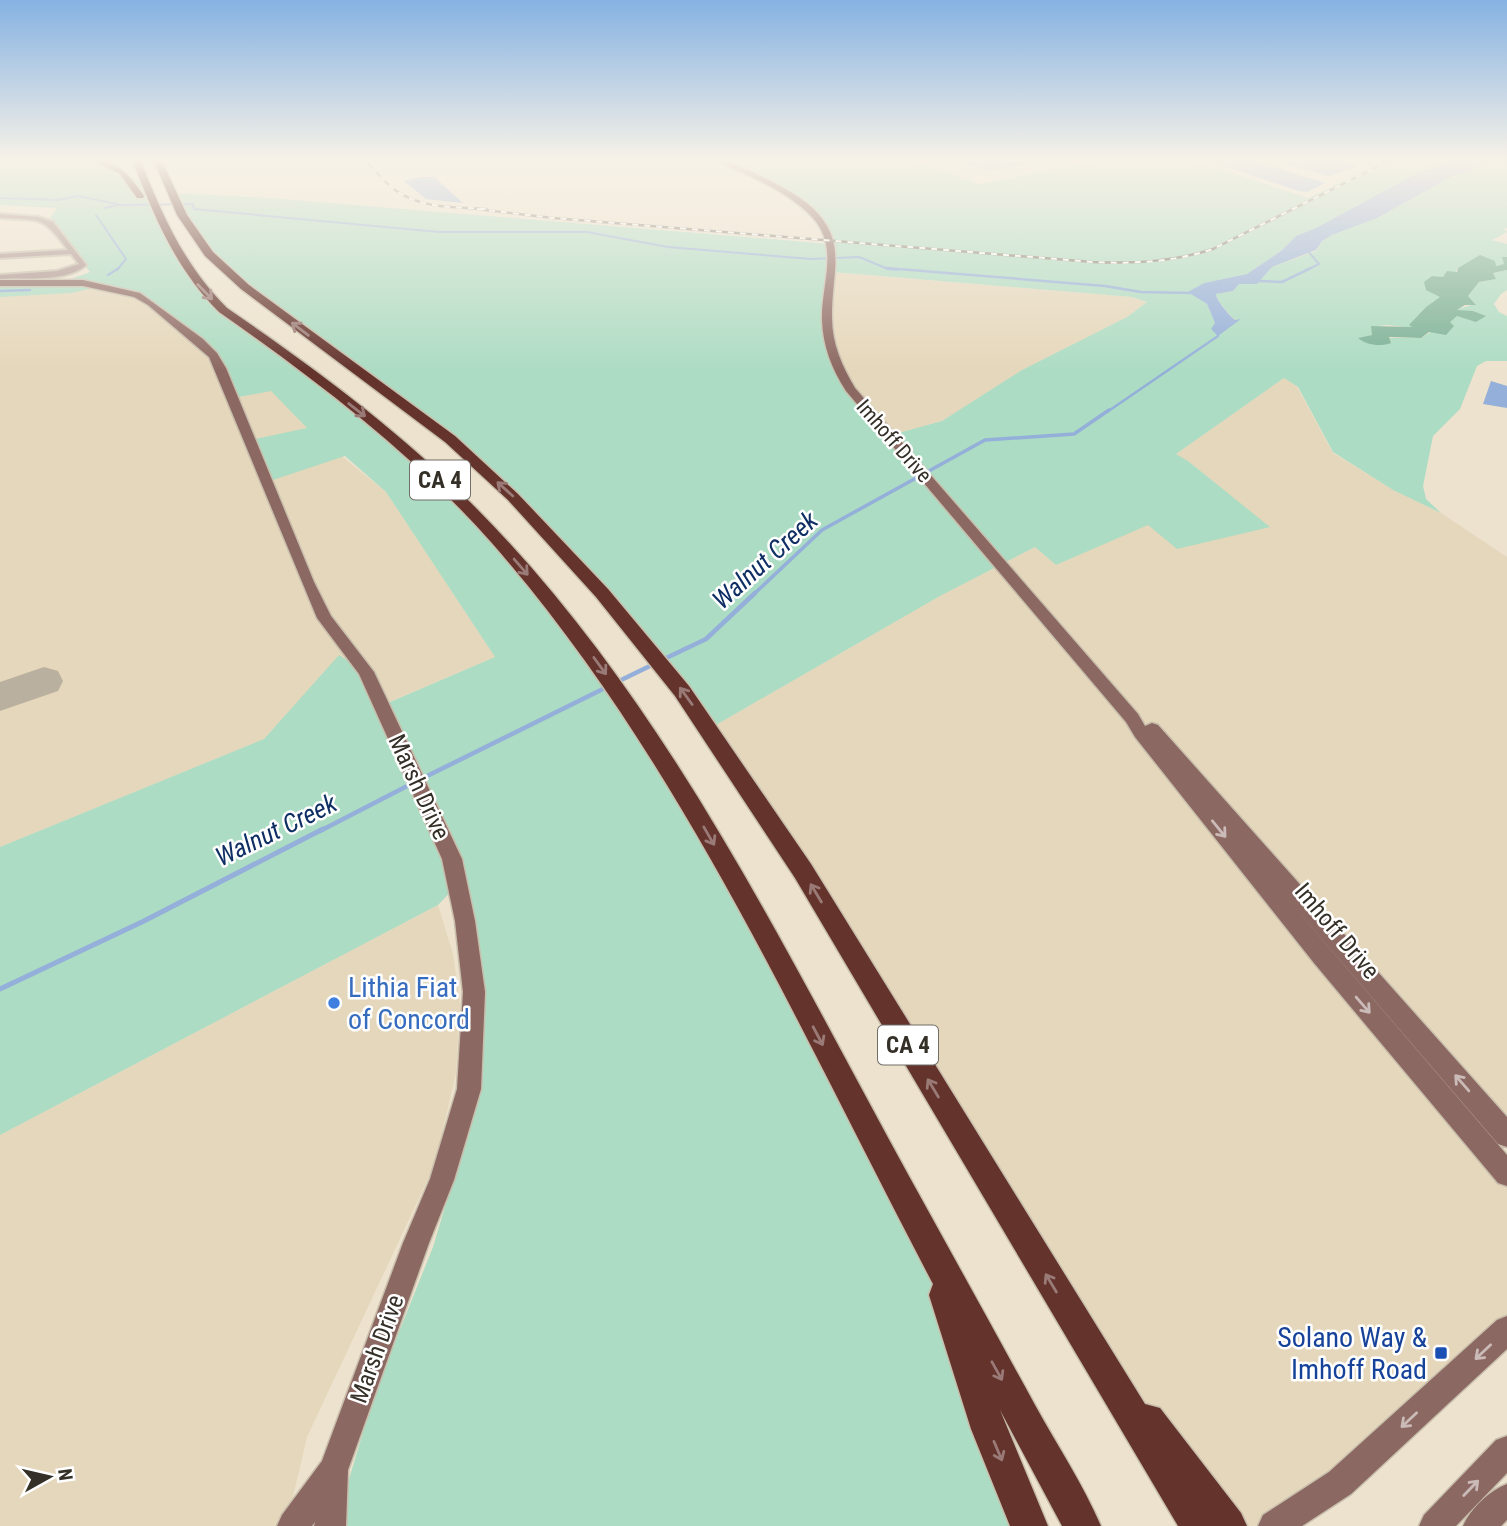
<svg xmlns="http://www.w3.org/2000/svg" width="1507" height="1526" font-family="'Roboto Condensed',sans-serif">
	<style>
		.built { fill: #e5d7bb }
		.green { fill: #acdcc3; fill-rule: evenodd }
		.forest { fill: #7bb196 }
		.water { fill: #93afda }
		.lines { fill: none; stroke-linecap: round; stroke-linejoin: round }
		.stream-far4 { stroke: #93afda; stroke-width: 2 }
		.stream-far3 { stroke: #93afda; stroke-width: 2.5 }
		.stream-far2 { stroke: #93afda; stroke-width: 3.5 }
		.stream-far1 { stroke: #93afda; stroke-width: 4.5 }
		.stream { stroke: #93afda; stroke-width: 5 }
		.taxiway { fill: #bab09f; fill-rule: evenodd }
		.street-casing { stroke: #c8beac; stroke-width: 4 }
		.secondary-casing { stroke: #c8beac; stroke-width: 3 }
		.highway-casing { stroke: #c8beac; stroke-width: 3 }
		.street { fill: #a9908c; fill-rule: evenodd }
		.secondary { fill: #8c6862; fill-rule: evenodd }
		.highway { fill: #63332c; fill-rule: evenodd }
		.rail-casing { stroke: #877f71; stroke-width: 2.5 }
		.rail { stroke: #fff; stroke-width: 2; stroke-dasharray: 6; stroke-linecap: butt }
		.oneway { stroke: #9a7a76 }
		.oneway2 { stroke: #cbbbb8 }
		.shop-dot { fill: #3f7fe0; stroke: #fff; stroke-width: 2.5 }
		.transit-dot { fill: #1a4fb4; stroke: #fff; stroke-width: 2.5 }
		.labels { text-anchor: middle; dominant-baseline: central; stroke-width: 5; stroke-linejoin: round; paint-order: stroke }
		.far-street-label { font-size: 21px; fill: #342f27; stroke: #fff }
		.shield { fill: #fff; stroke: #716d68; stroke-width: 2 }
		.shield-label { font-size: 23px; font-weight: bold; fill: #342f27 }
		.street-label { font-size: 24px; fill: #342f27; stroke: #fff }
		.water-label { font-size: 26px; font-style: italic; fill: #0f2f64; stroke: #fff }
		.near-shop-label { font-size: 28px; fill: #366cbe; stroke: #fff; text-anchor: start }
		.near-transit-label { font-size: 28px; fill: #164399; stroke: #fff; text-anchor: end }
	</style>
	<rect width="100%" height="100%" fill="#ede2cd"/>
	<path class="built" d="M831 272 1132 297 1147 302 1127 317 1022 370 942 421 891 435 868 413 831 352Z
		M63 282 137 295 271 390 308 429 386 492 495 657 382 705 339 656 264 739 0 847V283Z
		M1284 378 1297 387 1333 453 1393 490 1441 513 1507 557V1135L1207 790 1148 724 1133 718 1507 1174V1330L1273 1526H1199L709 729 940 596 1035 547 1056 565 1148 524 1269 527 1188 461 1176 454Z
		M438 905 453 954 460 1004 456 1073 435 1164 307 1437 286 1526H0V1135Z"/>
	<path class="green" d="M0 159H93L145 184 206 295 426 467 559 612 614 684 930 1247 1029 1526H335L375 1392 433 1247 453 1180 469 1089 457 885 438 905 0 1135V847L264 739 339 655 366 672 383 705 495 657 386 492 345 456 267 482 250 440 307 428 271 391 233 398 221 368 151 303 102 286 71 293 0 297V283L63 282 90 272 48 221 57 208 0 205Z
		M719 159H911L979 184 1104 159H1190L1308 198 1375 166 1349 159H1452L1417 173 1316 228 1296 236 1281 251 1247 274 1204 283 1190 292 1207 304 1215 323 1239 319 1235 320C1229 314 1216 300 1216 294L1233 291 1239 284H1257L1272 267 1316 251 1322 241 1332 235 1377 218 1451 177 1490 160 1507 159V228H1503L1507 232 1492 240 1507 244V257L1502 258 1505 264 1495 266 1472 261 1458 268 1441 297 1426 307 1410 325 1415 328 1387 325 1371 327 1373 335 1359 338H1421L1457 316 1455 310 1475 304 1468 296 1479 282 1495 279 1493 273 1507 270V290L1501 294 1494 304 1499 312 1507 316V361H1486L1477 366 1460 409 1433 436 1423 486 1426 499 1441 513 1393 490 1333 452 1298 387 1284 378 1176 454 1188 461 1270 527 1177 549 1148 525 1056 565 1035 547 940 596 709 729 625 619 450 439 209 254 172 193 269 198 831 244 820 220 779 190ZM832 272 1132 297 1147 302 1127 317 1022 370 942 421 891 435 868 413 831 352Z"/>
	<path class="forest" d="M1480 255 1495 261 1496 266 1504 264 1502 257H1507V270L1493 273 1496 279 1479 282 1468 296 1476 305H1465L1457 310 1473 311 1486 316 1476 322 1457 316 1450 322 1454 326 1446 335 1429 332 1421 338 1389 337 1391 343C1380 347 1366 345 1358 338L1372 335 1371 326 1412 327 1409 325 1426 307 1440 297 1426 290 1424 282 1432 276 1443 277 1447 271 1457 272 1458 268Z"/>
	<path class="water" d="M952 159H1051L989 171Z
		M1215 159H1248L1325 183 1307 192 1299 191 1208 161Z
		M1268 159H1338L1357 167 1328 176Z
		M1452 159H1499L1451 177 1377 218 1332 235 1322 241 1316 250 1272 267 1257 284H1239L1233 291 1216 294C1216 300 1229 315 1235 320L1241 319 1218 336 1211 329 1215 323 1207 304 1188 292 1204 283 1247 274 1281 251 1296 236 1316 228 1417 173Z
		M421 177H434L463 203 426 199 404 181Z
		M1491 381 1507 386V408L1483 404Z"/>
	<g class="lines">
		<path class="stream-far4" d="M0 198 58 200 78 196 121 205 193 204 194 209 439 232H587L668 247 811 259 859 257 888 269 898 270
			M105 208 118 205
			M96 215 126 259 117 270
			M1306 249 1319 264 1307 270"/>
		<path class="stream-far3" d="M886 268 1105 286 1141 292 1193 293
			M108 275 119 268
			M1258 281 1282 282 1311 268
			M0 291 30 290
			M1107 412 1218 336V333"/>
		<path class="stream-far2" d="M753 595 822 530 985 440 1074 434 1109 410"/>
		<path class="stream-far1" d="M662 660 706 639 755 593
			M615 683 654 664
			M421 779 607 687
			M320 831 413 783"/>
		<path class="stream" d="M0 989 144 921 323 829"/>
		<path class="taxiway" d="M44 667 58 671 63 681 58 691 0 711V682Z"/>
		<g class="street-casing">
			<path id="street" d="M0 214 39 217 53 222 86 265C65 283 26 277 0 279V275L57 271 79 264 71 254 0 258V254L68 250C42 215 42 221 0 218Z"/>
		</g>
		<g class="secondary-casing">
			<path id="secondary" d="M715 159H723C751 172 783 184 808 204 850 240 831 271 832 318 832 344 842 366 855 388L1138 714 1145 726 1152 723 1158 725 1507 1117V1147L1498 1144 1260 867 1507 1155V1186L1498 1183 1314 963 1135 737 1126 722 846 391C832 369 823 347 822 320 821 284 840 247 812 217 793 197 768 185 743 173 734 169 722 165 715 159Z
				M0 280H83L140 293 203 339 217 353 226 368 314 582 331 616 374 672 462 859 475 921 485 992 481 1089 454 1180 429 1243 348 1470 346 1526H314L315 1522 312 1526H277L282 1515 322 1461 403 1243 430 1179 457 1089 463 992 455 921 442 859 359 674 317 618 209 357 148 305 134 297 83 286H0Z
				M1507 1316V1349L1351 1494 1302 1526H1258L1263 1515 1329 1472 1497 1320Z
				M1507 1436V1473L1456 1526H1419L1424 1515 1496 1440Z
				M1507 1484V1520L1501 1526H1463C1471 1508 1489 1491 1507 1484Z"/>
		</g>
		<g class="highway-casing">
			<path id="highway" d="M89 159C116 158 130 176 144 196L143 198H137L120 174Z
				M132 159H140C162 215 184 265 227 308 313 367 397 429 471 503 663 694 781 943 910 1178 952 1254 994 1330 1035 1405 1057 1445 1083 1484 1101 1526H1062L1000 1410 1048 1526H1010L971 1429 929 1295 933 1284C799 1030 682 760 491 542 412 453 316 380 219 312 175 268 154 216 132 159Z
				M153 159H161L187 215 213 252 249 285 455 436 518 494 608 589 689 686 811 864 1145 1404 1160 1408 1241 1513 1247 1526H1178L795 878 675 696 596 597 508 500 445 442 241 289 205 256 177 215Z"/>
		</g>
		<use href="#street" class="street"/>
		<use href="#secondary" class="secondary"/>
		<use href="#highway" class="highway"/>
		<g class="rail-casing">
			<path id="rail" d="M364 159C374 169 384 182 395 190 421 209 456 207 486 209
				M477 209 553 218 1093 262C1134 264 1174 262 1213 249L1393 159"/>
		</g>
		<use href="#rail" class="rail"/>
	</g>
	<defs><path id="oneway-shaft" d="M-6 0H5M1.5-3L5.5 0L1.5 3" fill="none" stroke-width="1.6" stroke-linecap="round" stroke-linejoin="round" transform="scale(1.75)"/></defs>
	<g class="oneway">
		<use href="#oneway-shaft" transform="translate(205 292) rotate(46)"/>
		<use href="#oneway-shaft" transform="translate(300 329) rotate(-143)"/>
		<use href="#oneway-shaft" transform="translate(357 410) rotate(38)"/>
		<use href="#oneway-shaft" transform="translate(505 489) rotate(-138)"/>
		<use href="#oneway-shaft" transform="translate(521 567) rotate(49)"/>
		<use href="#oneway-shaft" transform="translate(600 666) rotate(54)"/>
		<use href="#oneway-shaft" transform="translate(686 696) rotate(-126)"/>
		<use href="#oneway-shaft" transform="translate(709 836) rotate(60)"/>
		<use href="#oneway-shaft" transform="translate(816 893) rotate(-121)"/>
		<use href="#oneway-shaft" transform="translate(818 1036) rotate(62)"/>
		<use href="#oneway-shaft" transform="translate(933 1088) rotate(-121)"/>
		<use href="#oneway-shaft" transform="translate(1051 1283) rotate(-121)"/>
		<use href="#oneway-shaft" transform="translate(997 1371) rotate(61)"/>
		<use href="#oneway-shaft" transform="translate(998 1451) rotate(67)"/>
	</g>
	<g class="oneway2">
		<use href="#oneway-shaft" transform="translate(1219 829) rotate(51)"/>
		<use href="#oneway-shaft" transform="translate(1363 1005) rotate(49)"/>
		<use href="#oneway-shaft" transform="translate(1462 1083) rotate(-131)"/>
		<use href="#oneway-shaft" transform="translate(1483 1352) rotate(137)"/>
		<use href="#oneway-shaft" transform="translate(1409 1420) rotate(137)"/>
		<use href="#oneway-shaft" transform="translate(1471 1488) rotate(-46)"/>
	</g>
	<linearGradient id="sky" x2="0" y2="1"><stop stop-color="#86b2e2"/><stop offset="0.43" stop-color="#f7f2e8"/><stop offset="1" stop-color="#f7f2e8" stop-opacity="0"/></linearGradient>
	<rect width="1507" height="372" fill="url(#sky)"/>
	<circle class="shop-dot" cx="334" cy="1003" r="7"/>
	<rect class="transit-dot" x="1434" y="1346" width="14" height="14" rx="3.5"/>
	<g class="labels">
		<g class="far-street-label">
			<text transform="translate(894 441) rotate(49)">Imhoff Drive</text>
		</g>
		<g class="shield">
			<rect x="410" y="460.5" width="60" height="39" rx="5"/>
			<rect x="878" y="1025.5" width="60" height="39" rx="5"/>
		</g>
		<g class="shield-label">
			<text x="440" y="480">CA 4</text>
			<text x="908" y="1045">CA 4</text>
		</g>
		<g class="street-label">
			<text transform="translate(419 787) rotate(65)">Marsh Drive</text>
			<text transform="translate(1337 931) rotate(50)">Imhoff Drive</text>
			<text transform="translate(377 1349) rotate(-70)">Marsh Drive</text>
		</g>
		<g class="water-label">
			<text transform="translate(765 560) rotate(-42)">Walnut Creek</text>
			<text transform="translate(276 830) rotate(-26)">Walnut Creek</text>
		</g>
		<g class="near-shop-label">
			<text x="348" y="987">Lithia Fiat<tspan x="348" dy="32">of Concord</tspan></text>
		</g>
		<g class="near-transit-label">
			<text x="1427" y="1337">Solano Way &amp;<tspan x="1427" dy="32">Imhoff Road</tspan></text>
		</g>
	</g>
	<g transform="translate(49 1477) rotate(82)" stroke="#ffffff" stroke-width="5" paint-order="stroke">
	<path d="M0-5L12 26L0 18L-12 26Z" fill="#342f27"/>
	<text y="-10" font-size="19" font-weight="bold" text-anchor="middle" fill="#342f27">N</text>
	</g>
</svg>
